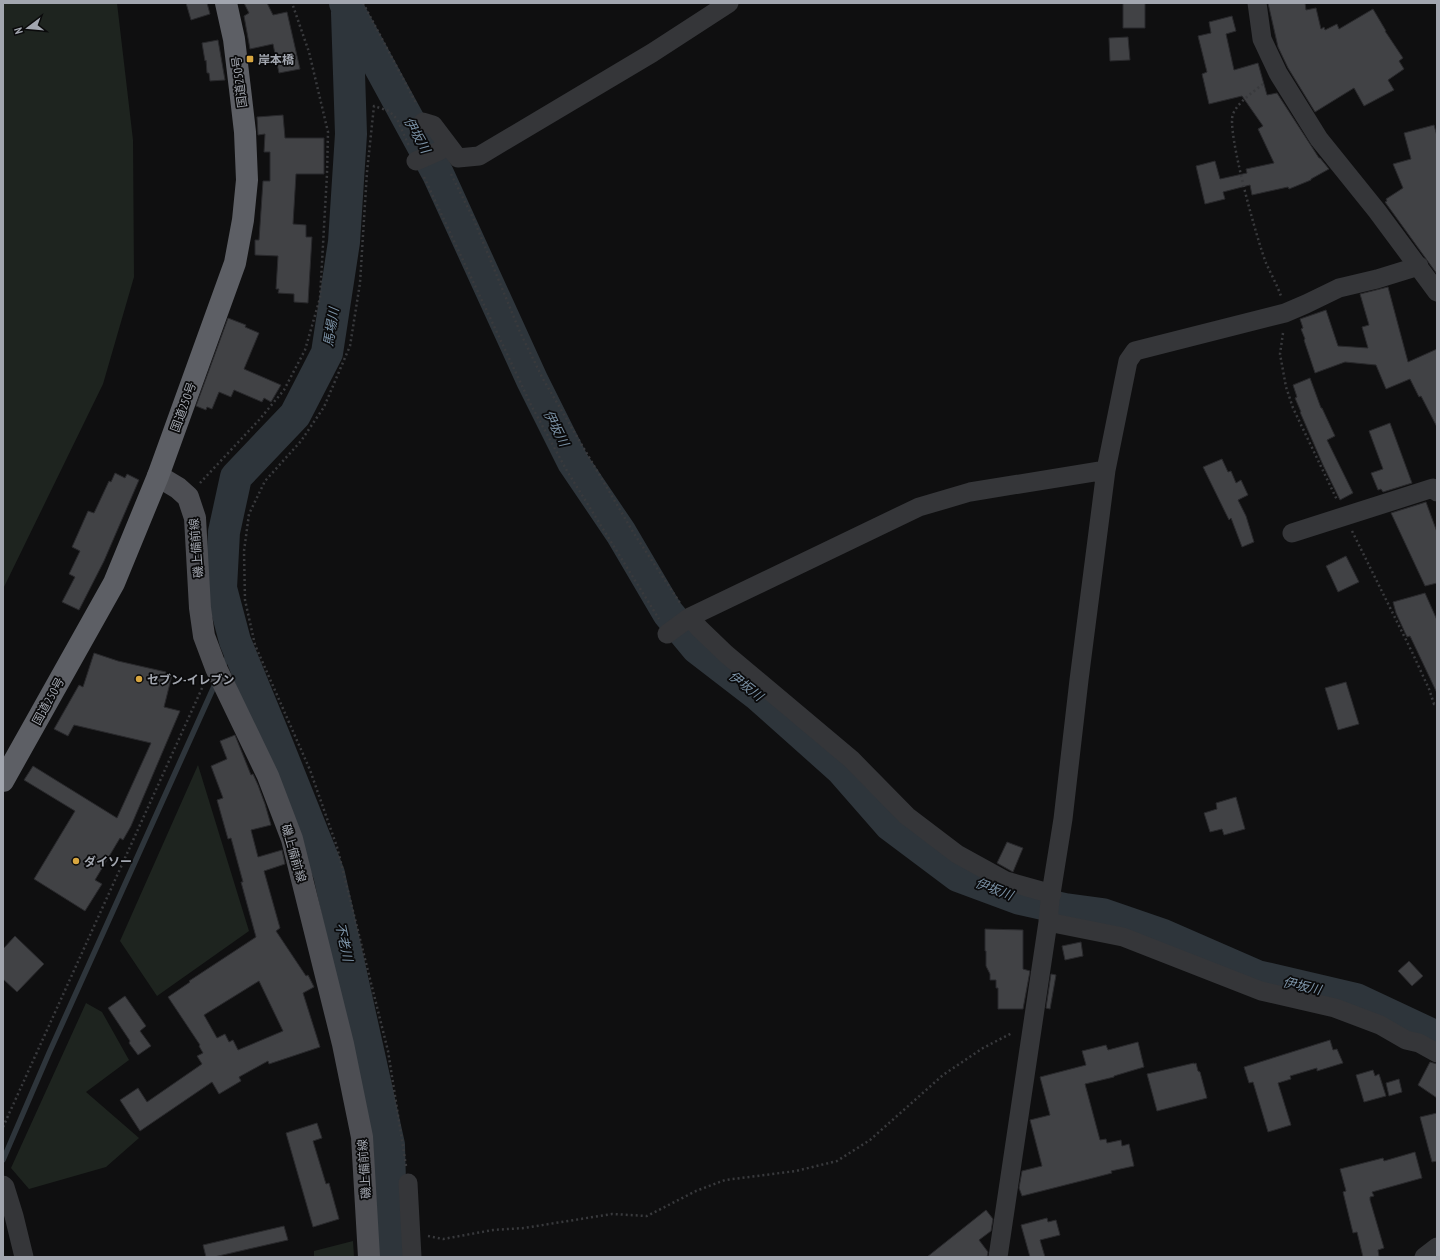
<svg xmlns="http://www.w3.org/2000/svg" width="1440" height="1260" font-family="'PT Sans Narrow','Noto Sans JP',sans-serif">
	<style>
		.green { fill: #1e241f }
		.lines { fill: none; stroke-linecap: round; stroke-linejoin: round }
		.stream { stroke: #2e353b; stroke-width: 5.5 }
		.river { stroke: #2e353b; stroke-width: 32 }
		.building { fill: #414245; stroke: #29292c; fill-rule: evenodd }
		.path { stroke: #393a3d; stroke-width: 2.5; stroke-dasharray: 2 3; stroke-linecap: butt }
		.minor { stroke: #353639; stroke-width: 19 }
		.major { stroke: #4d4e53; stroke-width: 22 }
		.highway { stroke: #5d5f65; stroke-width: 22 }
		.poi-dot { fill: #d8a63f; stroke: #0a0a0b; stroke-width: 1.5 }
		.labels { text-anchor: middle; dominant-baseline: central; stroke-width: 3.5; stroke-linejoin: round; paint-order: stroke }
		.poi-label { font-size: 12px; font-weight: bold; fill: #a2a6af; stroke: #0a0a0b; text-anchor: start }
		.street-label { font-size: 12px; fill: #a2a6af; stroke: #0a0a0b }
		.water-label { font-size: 13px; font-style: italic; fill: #7c93a7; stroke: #0a0a0b }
	</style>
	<rect width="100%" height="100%" fill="#0f0f10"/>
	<path class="green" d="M3 3H117L133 140 134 277 103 384 3 589Z
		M198 765 249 931 157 996 120 941Z
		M86 1003 102 1012 129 1060 86 1092 139 1138 106 1167 29 1189 11 1168Z
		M353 1241 354 1257H314V1251Z"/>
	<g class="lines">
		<path class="stream" d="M222 669 235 641
			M3 1160 49 1053 216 682"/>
		<path class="river" d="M345 3 438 174 532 380 573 462 621 533 668 613 697 648 758 695 841 769 890 825 958 876 1020 899 1065 909 1102 914 1163 935 1257 976 1356 999 1437 1037
			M347 13 351 134 344 242 327 353 295 415 236 477 224 532 221 588 235 641 274 736 329 874 389 1145 392 1257"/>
	</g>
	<path class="building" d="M186 3H207L210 14 191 20Z
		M244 3H267L273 15 287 12 300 69 279 73 273 44 250 49 244 16 249 13Z
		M1123 3H1145V28H1123Z
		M1268 3H1305L1306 10 1316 8 1321 29 1324 27 1325 30 1337 24 1339 29 1373 9 1386 31H1385L1403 58 1399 61 1404 69 1388 80 1394 90 1364 106 1354 88 1315 112 1288 68 1278 47Z
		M1232 16 1236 31 1226 34 1234 70 1258 63 1267 95 1277 93 1319 158H1320L1329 169 1311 179V180L1289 189 1288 187 1252 195 1250 185 1223 192 1225 199 1205 204 1196 166 1215 161 1220 179 1247 173 1246 169 1274 163 1258 129 1263 126 1242 96 1209 104 1202 74 1207 72 1198 36 1211 33 1209 22Z
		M1128 37 1130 60 1110 61 1109 38Z
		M218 40 225 80 210 81 209 73H207L206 60 205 61 202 43Z
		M283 115 285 138H324V174H296L293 224 306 225V237H312L308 303 294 302V294L278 293 279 289H276L278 256 255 255V240H259L263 181H270V152H264L265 134 258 135 257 117Z
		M1434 125 1437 136V274L1385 202 1387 201 1386 199 1403 188 1393 164 1411 159 1404 133Z
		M1388 287 1408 362 1437 349V427L1421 396 1419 397 1410 379 1386 389 1376 365 1345 362 1315 373 1304 340 1305 339 1301 329 1303 328 1300 319 1326 310 1338 346 1368 348 1362 327 1369 325 1360 294Z
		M228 318 246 325 245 327 259 333 244 369 281 385 271 402 264 398 262 402 234 390 231 397 219 392 212 409 207 407 206 410 196 406Z
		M1310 378 1321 408H1322L1335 436 1327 440 1353 493 1340 500 1323 465 1300 412H1301L1295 398 1297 397 1293 385Z
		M1390 423 1412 483 1383 492 1381 489 1378 490 1371 473 1383 469 1369 431Z
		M1222 459 1228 472 1231 471 1236 483 1241 480 1248 495 1238 500 1246 516 1254 542 1242 547 1231 518 1229 520 1203 467Z
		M115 473 125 478 127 474 139 480 104 561 79 610 62 602 75 577 69 574 80 551 72 547 88 511 94 513 109 481 111 482Z
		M1426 502 1437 532V583L1425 586 1391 513Z
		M1346 556 1359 582 1338 592 1326 566Z
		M1425 593 1437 620V693L1410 636 1407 637 1396 613 1393 602Z
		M94 653 118 661 166 672V674L172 675 164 707 180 711 131 826 123 840 120 838 95 880 102 884 85 911 34 879 75 811 24 780 33 766 117 818 151 743 74 725 68 736 54 729 79 685 83 687Z
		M1346 682 1359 724 1338 730 1325 688Z
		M235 735 251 775 253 774 258 785 265 804 271 825 251 830 258 857 282 850 285 864 264 871 280 928 276 931 306 976 308 975 314 987 303 993 320 1047 269 1064 268 1061 239 1077 241 1081 219 1094 212 1082 140 1131 120 1100 138 1088 147 1102 202 1064 197 1056 203 1053 199 1046 200 1045 168 997 190 982 189 981 256 937 241 882H243L231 838 228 839 217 800 223 798 211 766 227 759 220 741ZM259 981 283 1031 238 1050 233 1040 229 1042 225 1034 217 1038 204 1015Z
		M1236 797 1245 829 1224 835 1222 829 1210 832 1204 813 1217 809 1216 803Z
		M1007 842 1023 848 1013 872 997 863Z
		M985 929 1023 930V969L1030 971 1023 1009H998V988H996V980H990V974L986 966V951H985Z
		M15 936 44 964 17 992 3 979V949Z
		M1081 942 1083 956 1065 960 1062 946Z
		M1409 961 1423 976 1412 986 1398 971Z
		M1051 974 1056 975 1050 1009 1046 1008Z
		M125 996 146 1026 140 1031 151 1046 138 1055 129 1043 130 1041 108 1008Z
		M1330 1040 1333 1050 1337 1049 1343 1063 1317 1071V1068L1290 1076 1291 1079 1278 1083 1291 1125 1268 1132 1253 1082 1249 1083 1244 1067Z
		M1138 1042 1144 1067 1114 1076V1077L1085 1084 1100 1140 1106 1139 1107 1143 1121 1140 1122 1146 1129 1144 1134 1166 1111 1171 1112 1173 1089 1179 1022 1196 1019 1188 1022 1171 1042 1166 1030 1120 1050 1115 1040 1077 1086 1065 1082 1051 1106 1045 1108 1050Z
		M1430 1062 1437 1064V1098L1418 1085Z
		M1194 1063V1064L1196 1063 1198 1071 1200 1072 1207 1098 1157 1111 1147 1074Z
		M1373 1070 1375 1076 1379 1074 1386 1096 1364 1102 1356 1075Z
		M1399 1079 1402 1092 1389 1096 1386 1083Z
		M1437 1113V1161L1432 1162 1420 1117Z
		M317 1123 322 1138 313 1141 326 1184 329 1183 339 1219 313 1227 286 1133Z
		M1415 1152 1422 1178 1372 1192 1374 1196 1370 1197V1200L1384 1248 1378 1250 1379 1257H1363L1357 1232 1353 1233 1343 1192 1346 1191 1340 1169 1383 1158 1384 1161Z
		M986 1210 993 1219 991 1231 979 1240 988 1252 987 1257H927Z
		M1047 1218 1048 1222 1056 1220 1060 1235 1040 1240 1045 1257H1030L1021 1225Z
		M284 1226 288 1240 214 1257H206L203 1245Z"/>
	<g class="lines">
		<path class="path" d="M363 3 417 105
			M1263 84C1252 93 1239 101 1233 114 1226 130 1258 243 1266 263 1271 274 1277 285 1281 296
			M451 174 474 220 520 332 543 379 633 532 680 603
			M424 177 531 405 567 471 659 619
			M1283 333 1280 354 1286 387 1293 408 1337 500
			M200 483 259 420 284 390 305 350 320 298 327 174 328 132 309 52 292 3
			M1352 531 1412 652 1429 689 1434 704 1437 703
			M3 1127 203 686
			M406 1166 388 1051 337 847 310 770 255 645 245 600 244 551 249 514 265 481 301 441 324 407 350 346 360 283 367 172 374 106 389 111 397 119 409 146
			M428 1236 443 1239 493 1230 524 1228 612 1214 647 1216 696 1191 725 1180 796 1171 837 1161 870 1140 943 1075 983 1048 1012 1033"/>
		<path class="minor" d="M1257 3 1262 39 1278 73 1319 139 1377 211 1437 292
			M423 122 433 125 458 158 479 156 652 53 729 3
			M416 161 439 151
			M1292 533 1433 488 1437 492
			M690 617 699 628 726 654 851 759 907 816 957 854 1006 881 1052 894
			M667 634 690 617 919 507 970 492 1106 470
			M1048 922 1123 937 1261 991 1335 1008 1380 1025 1406 1040 1419 1043 1437 1053
			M408 1183 412 1257
			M3 1185 5 1187 14 1216 24 1257
			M998 1257 1048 922 1050 900 1063 819 1079 680 1106 470 1128 361 1135 351 1285 313 1306 304 1339 288 1377 279 1419 266
			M1424 1257 1437 1247"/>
		<path class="major" d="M158 476 178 488 188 497 195 518 200 608 204 636 216 668 268 776 292 839 343 1044 362 1137 369 1257"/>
		<path class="highway" d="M3 781 114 583 158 476 235 263 243 220 247 180 245 132 240 89 234 39 226 3"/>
	</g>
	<g class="poi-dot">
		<rect x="246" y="55" width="8" height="8" rx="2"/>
		<circle cx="139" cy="679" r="4"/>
		<circle cx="76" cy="861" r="4"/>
	</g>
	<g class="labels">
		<g class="poi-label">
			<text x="258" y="59">岸本橋</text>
			<text x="147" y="679">セブン-イレブン</text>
			<text x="84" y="861">ダイソー</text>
		</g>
		<g class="street-label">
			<text transform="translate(239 82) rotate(-97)">国道250号</text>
			<text transform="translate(183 407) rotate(-70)">国道250号</text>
			<text transform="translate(196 548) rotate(-95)">磯上備前線</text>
			<text transform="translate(48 701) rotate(-61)">国道250号</text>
			<text transform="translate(294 853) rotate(74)">磯上備前線</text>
			<text transform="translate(364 1169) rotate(-94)">磯上備前線</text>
		</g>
		<g class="water-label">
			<text transform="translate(417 135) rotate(61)">伊坂川</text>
			<text transform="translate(331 327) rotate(-81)">馬場川</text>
			<text transform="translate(556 428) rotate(63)">伊坂川</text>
			<text transform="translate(746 686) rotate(38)">伊坂川</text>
			<text transform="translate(994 889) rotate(21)">伊坂川</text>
			<text transform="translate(344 942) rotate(78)">不老川</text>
			<text transform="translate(1302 986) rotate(13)">伊坂川</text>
		</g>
	</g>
	<rect width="1440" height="1260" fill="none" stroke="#a2a6af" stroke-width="8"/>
	<g transform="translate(28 28) rotate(254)" stroke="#0a0a0b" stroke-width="3" paint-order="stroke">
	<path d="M0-3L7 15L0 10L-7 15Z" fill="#a2a6af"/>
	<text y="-6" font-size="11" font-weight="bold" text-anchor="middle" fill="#a2a6af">N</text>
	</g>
</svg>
